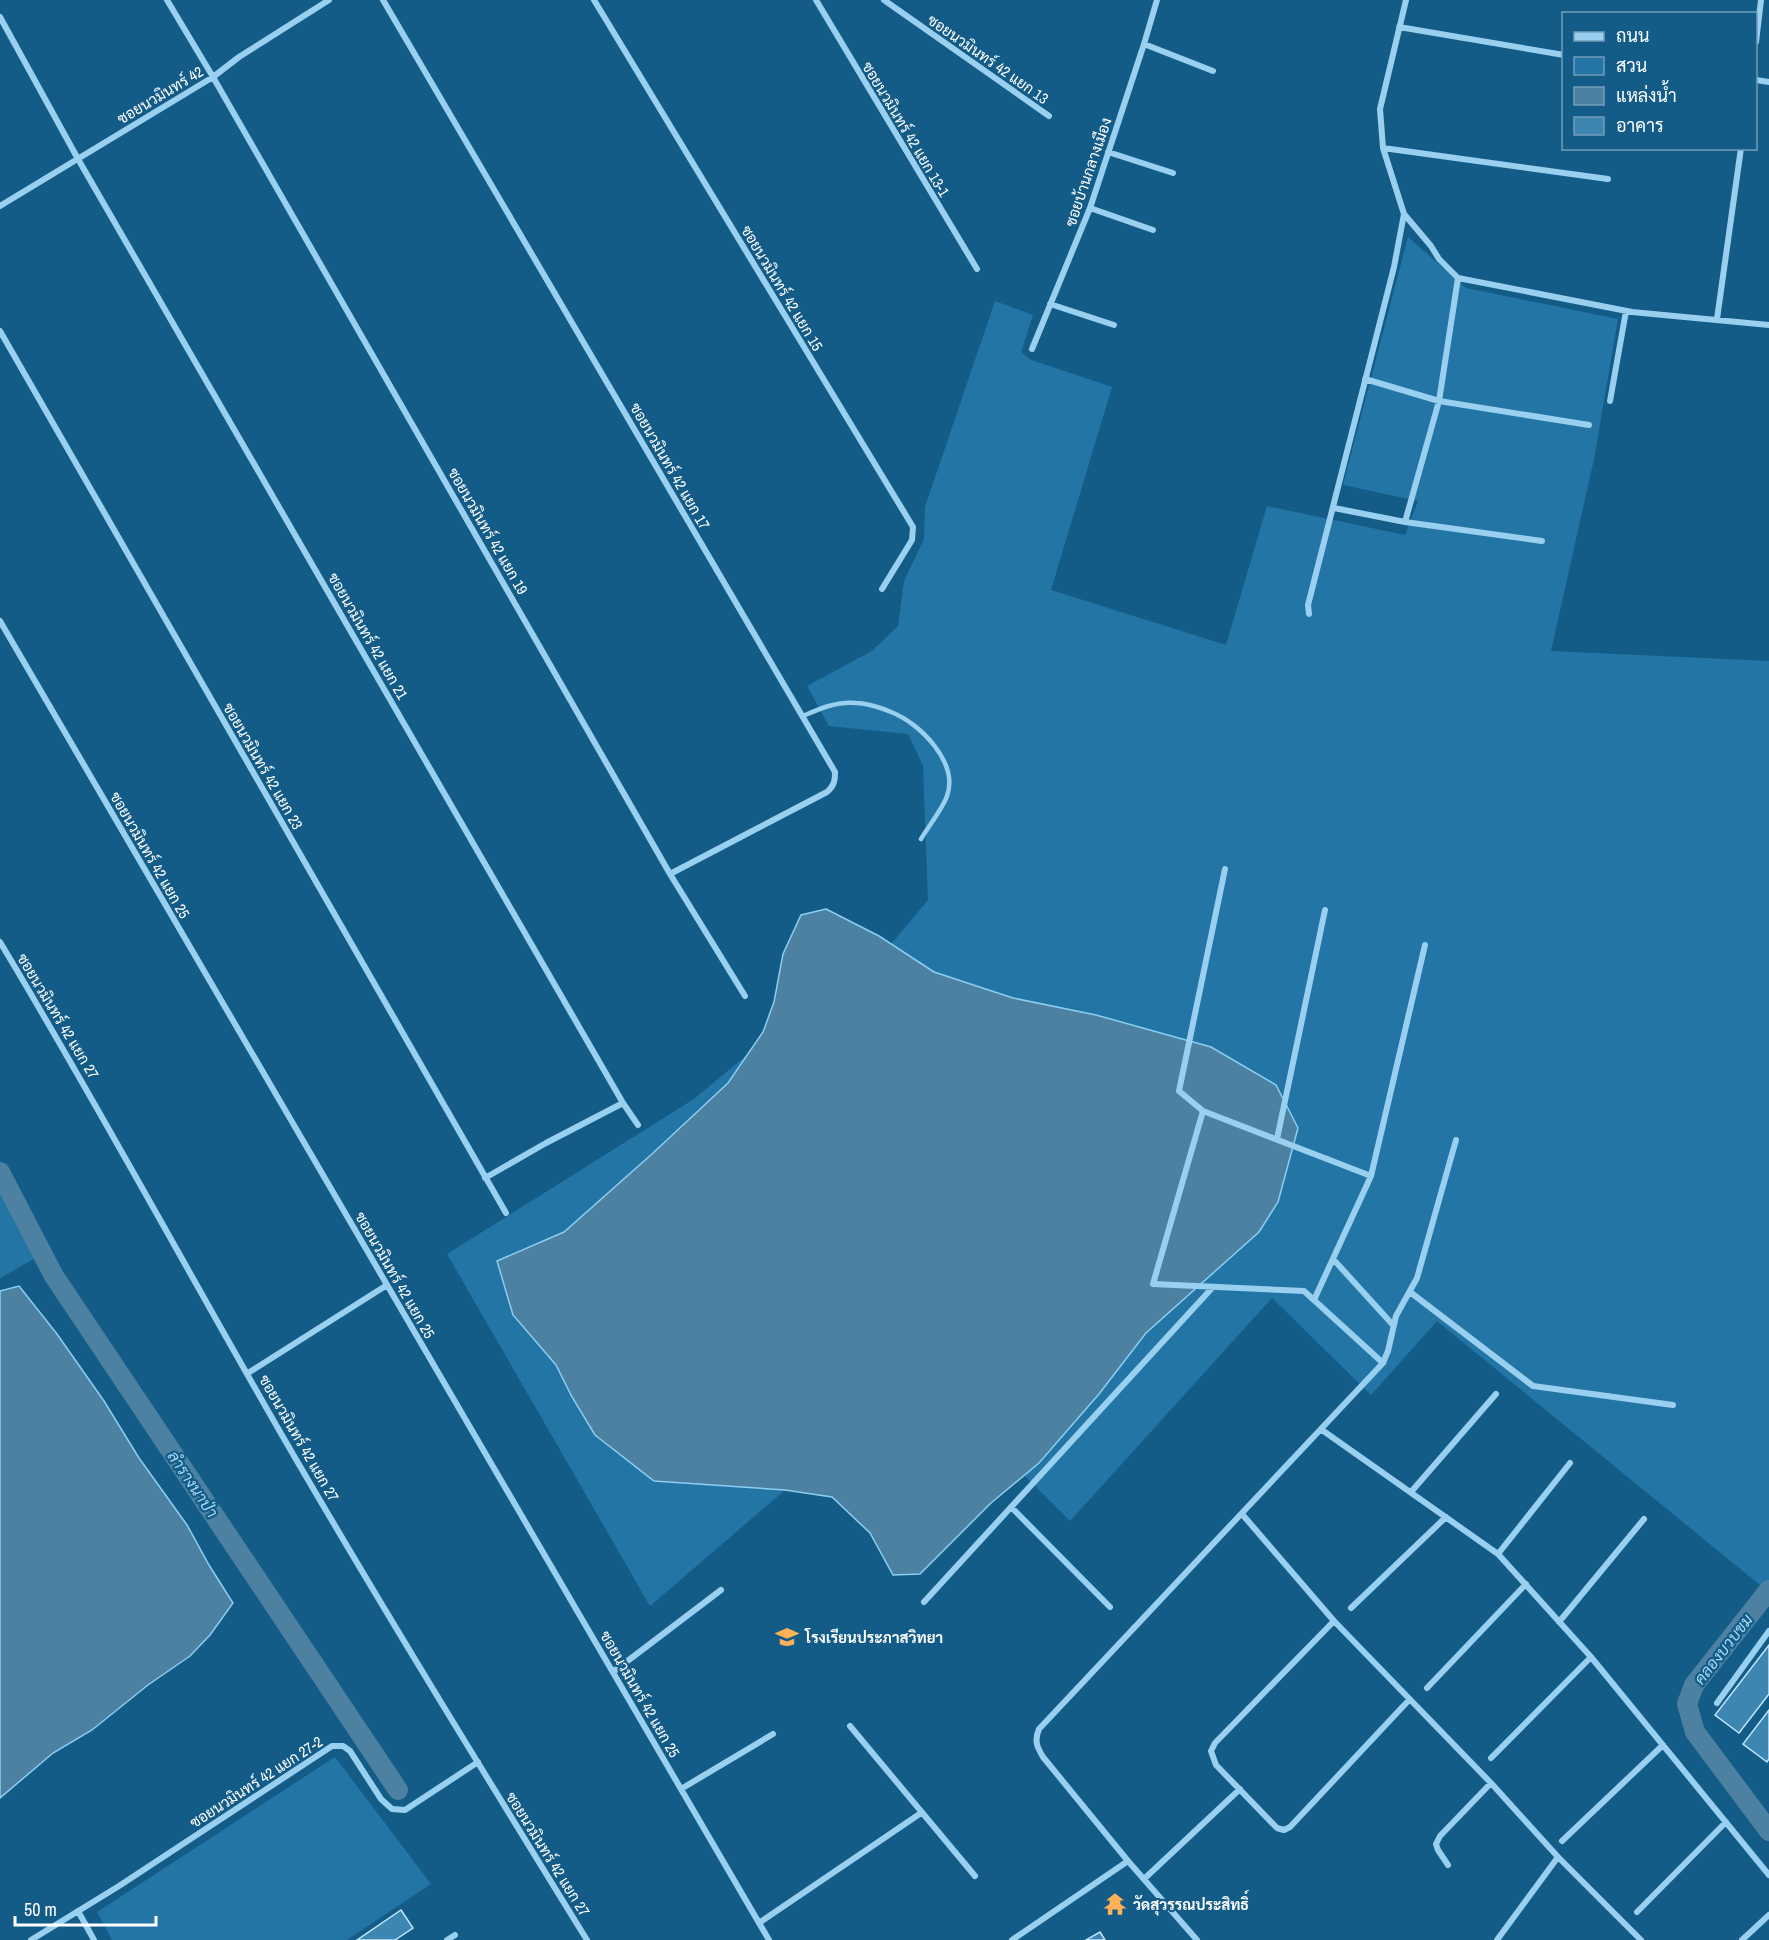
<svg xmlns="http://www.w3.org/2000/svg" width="1769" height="1940" font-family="'Archivo Narrow',Sarabun,sans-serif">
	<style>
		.green { fill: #2375a6 }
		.water { fill: #4d81a1; stroke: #8ccef2; stroke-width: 1.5 }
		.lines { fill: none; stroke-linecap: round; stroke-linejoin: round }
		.canal { stroke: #4d81a1; stroke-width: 20 }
		.building { fill: #3d86b2; stroke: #c0e5fb; stroke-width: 1.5 }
		.lane { stroke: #9ad0ef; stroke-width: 4.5 }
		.street { stroke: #9ad0ef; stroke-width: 6 }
		.labels { text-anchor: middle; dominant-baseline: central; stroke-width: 4.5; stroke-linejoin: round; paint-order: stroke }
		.street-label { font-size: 15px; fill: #fff; stroke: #145c88 }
		.poi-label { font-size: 15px; font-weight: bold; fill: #fff; stroke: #145c88; text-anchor: start }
		.water-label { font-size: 16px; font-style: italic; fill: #a6d9f7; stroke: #145c88 }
	</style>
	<rect width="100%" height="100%" fill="#145c88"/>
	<path class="green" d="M1408 237 1466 288 1618 319 1594 459 1551 651 1769 661V1586L1766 1590 1437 1321 1371 1395 1272 1298 1070 1521 1024 1475 1039 1463 1099 1394 1146 1333 1259 1232 1096 1015 1013 998 934 972 891 944 928 900 923 766 908 734 829 726 807 686 872 651 898 626 904 581 924 539 925 507 995 301 1033 315 1021 352 1031 360 1112 387 1051 590 1226 645 1267 506 1405 535 1418 501 1343 485Z
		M748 1054 728 1083 653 1153 564 1232 497 1262 513 1315 557 1365 572 1397 654 1481 785 1490 650 1606 447 1254 694 1099Z
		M0 1166 50 1250 0 1278Z
		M335 1757 431 1884 347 1940H112L97 1912Z"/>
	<path class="water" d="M826 909 879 936 934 972 1013 998 1096 1015 1211 1047 1276 1085 1298 1128 1278 1202 1259 1232 1146 1333 1099 1394 1039 1463 991 1503 920 1574 893 1575 870 1533 832 1497 785 1490 654 1481 595 1435 572 1397 556 1365 513 1315 497 1261 564 1232 653 1153 728 1083 763 1032 774 1002 783 954 801 915Z
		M19 1286 57 1334 104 1401 139 1458 187 1525 209 1565 233 1603 210 1635 190 1656 148 1685 92 1730 53 1753 0 1798V1291Z"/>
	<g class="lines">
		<path class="canal" d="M0 1172 54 1276 398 1790
			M1769 1590 1694 1685 1687 1704 1695 1732 1769 1831"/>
	</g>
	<path class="building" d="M1769 1645V1694L1739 1733 1715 1715Z
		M1769 1710V1759L1767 1762 1743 1744Z
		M401 1910 413 1928 395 1940H357Z
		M1100 1932 1105 1940H1086Z"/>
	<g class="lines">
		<path class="lane" d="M803 716C819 709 837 701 856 703 866 703 882 708 891 712 920 723 959 763 947 796 943 808 928 827 921 839"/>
		<path class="street" d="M167 0 213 77 670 874 745 996
			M383 0 835 772C835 781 834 786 827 792L670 874
			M594 0 913 527 912 540 882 589
			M816 0 977 269
			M884 0 1049 116
			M1406 0 1380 109 1383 148 1404 214 1431 246 1439 259 1458 278 1632 312 1769 325
			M0 17 78 159 623 1103 638 1125
			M1399 27 1564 55
			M1756 42 1761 0
			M1144 44 1213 71
			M1756 80 1769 82
			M1383 148 1608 179
			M1108 152 1173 173
			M0 206 213 77 239 57 329 0
			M1090 208 1153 230
			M1050 304 1114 325
			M1717 319 1741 148
			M0 331 506 1213
			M1032 349 1090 208 1144 44 1157 0
			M1365 379 1439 401 1589 425
			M1610 401 1626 311
			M1334 508 1405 522 1542 541
			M1405 522 1439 401 1458 278
			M1309 614 1308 605 1394 267 1404 214
			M0 621 769 1940
			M1225 869 1179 1091 1203 1111 1153 1284 1304 1291 1383 1363
			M0 942C98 1105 188 1272 283 1437 381 1606 484 1773 587 1940
			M1203 1111 1371 1176
			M1277 1139 1325 910
			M485 1178 546 1143 623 1103
			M1333 1259 1393 1325
			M1410 1292 1533 1386 1673 1405
			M1314 1300 1371 1176 1425 945
			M248 1373 387 1285
			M1322 1430 1498 1554 1591 1657 1491 1758
			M1411 1492 1496 1394
			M1011 1507 1110 1607
			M1242 1514 1334 1621 1491 1783 1558 1857 1641 1940
			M1498 1554 1570 1463
			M924 1602 1213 1287
			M1351 1608 1446 1517
			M1334 1621 1215 1743 1211 1751 1216 1765 1277 1828 1284 1830 1290 1827 1409 1700
			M1559 1622 1644 1519
			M1591 1657 1769 1875
			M613 1672 721 1590
			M1427 1688 1526 1584
			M1717 1703 1769 1631
			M850 1726 975 1876
			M681 1789 773 1734
			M1562 1841 1663 1745
			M1448 1865 1438 1850 1436 1844 1440 1836 1491 1783
			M1144 1879 1240 1789
			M78 1911 94 1940
			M1637 1912 1726 1822
			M759 1923 921 1813
			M31 1940 119 1886 332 1746H343L350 1751 381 1799 392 1809 405 1810 478 1762
			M447 1940 455 1935
			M1012 1940 1128 1861
			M1197 1940 1128 1861 1043 1757C1037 1747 1034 1741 1039 1729L1383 1363 1388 1351 1396 1316 1417 1278 1456 1140
			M1497 1940 1558 1857
			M1742 1940 1769 1915"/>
	</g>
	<defs>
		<g id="school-bare" transform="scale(1.8)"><path d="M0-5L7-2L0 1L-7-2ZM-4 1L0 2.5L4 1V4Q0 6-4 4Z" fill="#ffb158" stroke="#145c88" stroke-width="2.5" paint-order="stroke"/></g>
		<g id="temple-bare" transform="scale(1.8)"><path d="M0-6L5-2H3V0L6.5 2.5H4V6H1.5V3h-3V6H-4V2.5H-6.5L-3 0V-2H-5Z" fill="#ffb158" stroke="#145c88" stroke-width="2.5" paint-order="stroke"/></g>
	</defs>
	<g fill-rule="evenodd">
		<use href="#school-bare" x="787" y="1637"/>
		<use href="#temple-bare" x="1115" y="1904"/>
	</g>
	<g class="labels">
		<g class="street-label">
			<text transform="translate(988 59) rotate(35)">ซอยนวมินทร์ 42 แยก 13</text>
			<text transform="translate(160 95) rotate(-31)">ซอยนวมินทร์ 42</text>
			<text transform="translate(906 129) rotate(59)">ซอยนวมินทร์ 42 แยก 13-1</text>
			<text transform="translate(1088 172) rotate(-71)">ซอยบ้านกลางเมือง</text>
			<text transform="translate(782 288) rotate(59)">ซอยนวมินทร์ 42 แยก 15</text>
			<text transform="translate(670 466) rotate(60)">ซอยนวมินทร์ 42 แยก 17</text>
			<text transform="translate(488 531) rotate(60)">ซอยนวมินทร์ 42 แยก 19</text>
			<text transform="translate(368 636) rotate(60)">ซอยนวมินทร์ 42 แยก 21</text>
			<text transform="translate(263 766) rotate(60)">ซอยนวมินทร์ 42 แยก 23</text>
			<text transform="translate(150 855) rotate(60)">ซอยนวมินทร์ 42 แยก 25</text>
			<text transform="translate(58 1016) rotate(59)">ซอยนวมินทร์ 42 แยก 27</text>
			<text transform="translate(395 1275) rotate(60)">ซอยนวมินทร์ 42 แยก 25</text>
			<text transform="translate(299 1438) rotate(60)">ซอยนวมินทร์ 42 แยก 27</text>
			<text transform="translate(640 1694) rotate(60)">ซอยนวมินทร์ 42 แยก 25</text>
			<text transform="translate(256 1782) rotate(-33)">ซอยนวมินทร์ 42 แยก 27-2</text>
			<text transform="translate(548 1854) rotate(58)">ซอยนวมินทร์ 42 แยก 27</text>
		</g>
		<g class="poi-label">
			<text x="805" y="1637">โรงเรียนประภาสวิทยา</text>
			<text x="1133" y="1904">วัดสุวรรณประสิทธิ์</text>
		</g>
		<g class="water-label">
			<text transform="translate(193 1484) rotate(56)">ลำรางนาป่า</text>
			<text transform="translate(1723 1649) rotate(-52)">คลองบวบขม</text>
		</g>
	</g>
	<rect x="1562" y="12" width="195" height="138" fill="#145c88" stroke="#729db8" stroke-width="1.5"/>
	<rect x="1574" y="32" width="30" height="9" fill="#9ad0ef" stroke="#729db8" stroke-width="1.5"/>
	<text x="1616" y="42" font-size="18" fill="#ffffff">ถนน</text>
	<rect x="1574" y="57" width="30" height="18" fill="#2375a6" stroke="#729db8" stroke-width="1.5"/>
	<text x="1616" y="72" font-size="18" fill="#ffffff">สวน</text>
	<rect x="1574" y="87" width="30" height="18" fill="#4d81a1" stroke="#729db8" stroke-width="1.5"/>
	<text x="1616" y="102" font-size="18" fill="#ffffff">แหล่งน้ำ</text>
	<rect x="1574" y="117" width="30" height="18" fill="#3d86b2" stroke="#729db8" stroke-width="1.5"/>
	<text x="1616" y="132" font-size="18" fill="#ffffff">อาคาร</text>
	<path d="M15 1916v9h141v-9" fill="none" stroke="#ffffff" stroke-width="3"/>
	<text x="24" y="1916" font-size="18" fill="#ffffff" stroke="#145c88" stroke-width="4.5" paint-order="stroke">50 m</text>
</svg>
